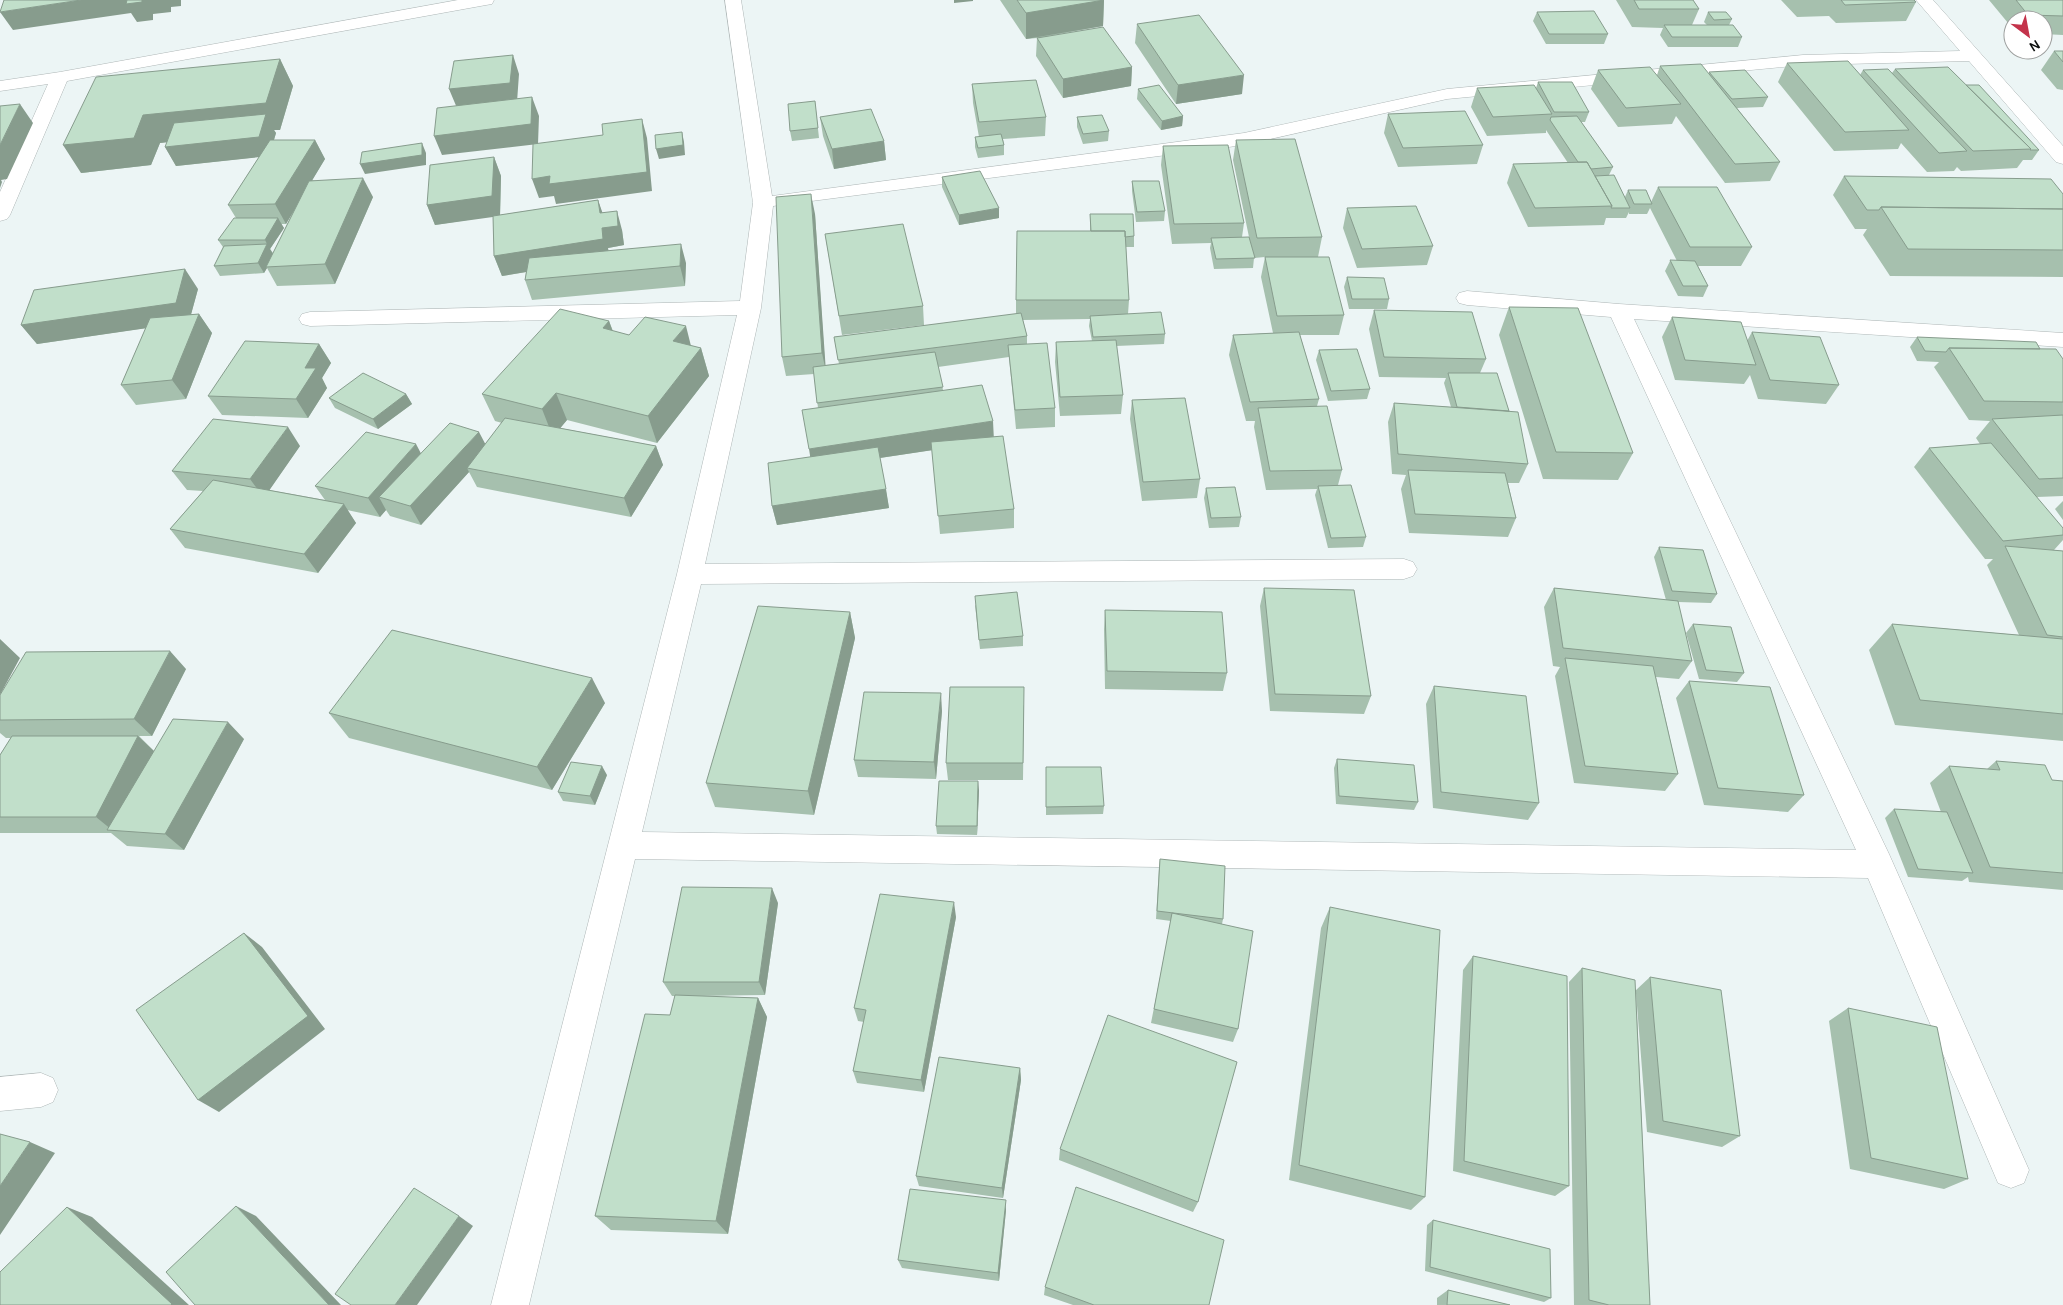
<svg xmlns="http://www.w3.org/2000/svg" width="2063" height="1305" font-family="Karla,sans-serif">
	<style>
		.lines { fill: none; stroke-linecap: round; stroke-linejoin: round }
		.street-casing { stroke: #aeb6b6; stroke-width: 1 }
		.street { fill: #fff; fill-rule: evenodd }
		.wall { fill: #a6c0ae; fill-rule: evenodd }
		.shaded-wall { fill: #879c8d }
		.building { fill: #c1dfca; stroke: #879c8d }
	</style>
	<rect width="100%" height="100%" fill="#ecf5f5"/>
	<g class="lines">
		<g class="street-casing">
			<path id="street" d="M458 0H494L492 4 486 5 67 81 10 215 7 219 0 221V192L48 84 0 91V81L60 72Z
				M725 0H741L772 196 1244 133 1447 89 1803 55 1960 51 1916 0H1933L2063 146V164L2056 162 1969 61 1803 65 1447 99 1244 145 773 206 761 308 705 564 1404 559 1413 562 1417 569 1413 576 1404 579 701 584 642 832 1856 850 1611 317 1467 305 1459 303 1456 298 1459 293 1467 291 1619 304 2063 333V347L1634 319 1889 854 2029 1170 2024 1183 2011 1188 1998 1183 1868 878 635 859 529 1305H491L677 574 737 315 310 326 302 324 299 319 302 314 310 312 740 301 753 203Z
				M41 1073 53 1078 58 1090 53 1102 41 1107 0 1111V1077Z"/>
		</g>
		<use href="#street" class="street"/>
	</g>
	<path class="wall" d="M1000 0H1104L1103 26 1049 36 1132 67 1131 86 1063 98 1036 56 1037 38 1026 39Z
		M1616 0H1693L1699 9 1692 25H1707L1704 22 1708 12 1732 19 1729 25 1742 37 1738 47H1668L1660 35 1663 28 1632 27Z
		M1781 0H1914L1916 2 1906 21 1836 23 1829 16 1797 17Z
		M1989 0H2063V35L2043 34V20H2013V29Z
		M1537 12 1608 34 1604 44H1546L1533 21Z
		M1137 24 1242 94 1176 104 1135 43Z
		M2054 51H2063V90L2057 89 2041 70Z
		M280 59 293 86 280 130H274L276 133 274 140H315L325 159 312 180 373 197 335 284 277 286 267 268 264 273 220 276 214 266 223 247 218 240 236 218 228 205 259 157 176 166 165 147 167 142 160 143 151 165 81 173ZM294 210 273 253 270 249 284 228 281 224H286Z
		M1787 63 1860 75 1863 70 1892 73 1895 69 1966 85 2039 150 2032 160H2023L2017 168 1961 171 1957 167 1954 171 1927 172 1901 143 1898 149 1834 151 1778 82Z
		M1660 66 1709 74V72L1768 97 1763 107 1737 108 1780 162 1770 181 1725 183 1676 116 1672 124 1618 127 1591 89 1598 70 1657 75Z
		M1538 82 1589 112 1585 122H1581L1613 167 1609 175 1625 197 1628 190 1651 202 1658 187 1752 247 1741 266H1698L1708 286 1703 297 1678 296 1665 271 1670 261H1677L1650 208 1647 214H1629V212L1626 218H1606L1604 225 1528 227 1507 183 1513 164 1568 163 1546 130V133L1487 136 1471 107 1477 88H1536Z
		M972 84 1046 117 1045 136 1003 139 1004 145V155L978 158 975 147V137H979L973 103Z
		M1138 89 1183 116 1182 126 1161 130 1137 99Z
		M815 101 819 138 792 141 790 131Z
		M1388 114 1483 145 1477 164 1398 167 1384 133Z
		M820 117 884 141 886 160 834 169 823 136Z
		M1077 117 1109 131 1108 141 1083 144 1077 127Z
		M1236 140 1322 237 1318 257 1344 315 1339 335H1300L1319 399 1317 406 1342 470 1338 485 1366 537 1363 547 1328 548 1315 495 1317 489 1266 490 1254 427 1255 421H1246L1229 355 1233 335 1273 333 1261 277 1265 257 1254 258 1253 268 1214 269 1210 248 1211 243 1172 244 1161 165 1163 146 1244 223 1242 237H1249L1233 160Z
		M494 157 501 176 500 215 598 200 602 213 622 230 624 245 608 248V250L686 263 685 286 532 300 525 280 526 272 502 276 494 256 493 216 435 225 427 205Z
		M1844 176 2063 194V277L1890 276 1863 235 1867 229H1855L1833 195Z
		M942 177 999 218 959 225 942 187Z
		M1132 181 1165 211 1164 221 1136 222 1132 191Z
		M1347 208 1433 246 1427 265 1357 268 1343 228Z
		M815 214 825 365 839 364 834 337 1016 314V300L1090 231V214L1134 236V247H1126L1129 300 1128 314 1165 334 1164 344 1116 346 1123 395 1121 414 1060 416 1055 362 1056 342 1092 341 1089 326 1090 319 1023 320 1027 336V344L1055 408V427L1016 429 1009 357 938 367 943 390 993 437 1014 509V528L940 534 932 450 880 458 889 508 777 525 772 506 810 457 818 408 814 374 786 376 782 357Z
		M825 234 923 306 924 325 842 335Z
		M1347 277 1389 299 1387 309H1349L1344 287Z
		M198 289 191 314H199L212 333 186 399 136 405 121 385 146 328 37 344 21 325Z
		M1509 307 1633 453 1618 480 1543 479 1499 335Z
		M1374 310 1486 359 1480 373 1509 411 1528 464 1519 483H1508L1516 518 1508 537 1409 533 1401 489 1406 475 1392 474 1388 422 1394 403 1451 407 1444 383 1446 378 1379 377 1369 329Z
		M1672 317 1747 341 1752 332 1839 385 1826 404 1758 399 1750 375 1744 384 1675 380 1662 337Z
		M609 321 613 331 629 335 701 348 709 376 657 443 567 420 560 428 656 446 663 465 631 517 477 487 469 472 421 525 390 516 386 510 380 517 347 510 356 523 318 573 185 548 170 529 203 491 187 490 172 471 300 446 269 490 325 500 315 486 421 453 485 444 502 423 495 421 482 394Z
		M1917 337 2040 349 2063 359V496L2037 497 2063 535V540L2054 550 2063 551V741L1895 725 1869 650 1892 624 2019 635 1987 565 1993 559H1985L1914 467 1929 448 1980 444 1976 438 1990 421 1969 420 1934 367 1939 362 1917 361 1910 347Z
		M319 344 331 363 322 378 327 388 308 418 222 415 208 396Z
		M1319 350 1370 389 1367 399 1328 401 1316 360Z
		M406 394 412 404 378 429 335 408 329 398Z
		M1132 400 1200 479 1197 498 1142 501 1130 419Z
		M1206 488 1241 517 1239 527 1209 528 1204 498Z
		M2063 501V520L2055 509Z
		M1659 547 1717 594 1711 603 1678 602 1692 661 1679 679 1656 677 1678 774 1665 791 1574 783 1555 676 1560 667 1553 666 1544 607 1554 588 1666 600 1654 557Z
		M1264 588 1371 696 1364 714 1270 711 1260 606Z
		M975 605 1023 636V646L980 649Z
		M1105 610 1227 673 1223 691 1105 689 1104 629Z
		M850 612 855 638 814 815 715 807 706 783Z
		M1693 624 1744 673 1737 682 1699 679 1686 633Z
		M186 669 152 736H139L154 751 244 739 184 850 127 846 111 833H0V755L11 738H6L0 733V695Z
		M1689 681 1804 795 1788 812 1704 805 1676 698Z
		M1434 686 1539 803 1528 820 1433 808 1426 704Z
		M605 703 552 790 349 738 329 713Z
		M1024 705 1023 780H948L946 763Z
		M942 711 936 779 858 777 854 760Z
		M1337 759 1418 802 1414 810 1336 804 1334 768Z
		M1996 761 2052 780 2063 781V890L1969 882 1968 877 1962 881 1908 877 1885 818 1894 809 1941 812 1930 783 1949 766 1987 769Z
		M1046 767 1104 806 1103 814 1046 815Z
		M607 775 595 805 563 801 558 792Z
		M979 790 977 835 937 834 936 826Z
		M1160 859 1223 919 1222 924 1238 1029 1233 1042 1151 1023 1171 921 1156 919 1159 867Z
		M778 903 765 995 696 996 758 998 767 1017 728 1234 611 1230 595 1216 670 1015 675 996H672L663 982Z
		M1330 907 1425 1197 1411 1210 1289 1180 1321 928Z
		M956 917 924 1092 857 1083 853 1071 864 1022 858 1021 854 1008Z
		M1473 956 1569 1186 1555 1196 1453 1171 1463 970Z
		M1582 968 1635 991 1650 977 1740 1136 1722 1147 1647 1132 1636 993 1650 1305H1574L1569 982Z
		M1848 1008 1968 1179 1944 1189 1850 1169 1829 1021Z
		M1020 1068 1021 1080 1003 1198 919 1186 916 1176Z
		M1060 1149 1198 1202 1193 1212 1059 1160Z
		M1006 1210 999 1281 902 1268 898 1260Z
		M1433 1220 1551 1298 1544 1302 1425 1271 1427 1225Z
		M1045 1287 1209 1305H1073L1044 1295Z
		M1448 1290 1510 1305H1437V1298Z"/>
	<path class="shaded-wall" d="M81 0H181V6L171 7V12L153 14V20L137 22 131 13 13 30 0 12Z
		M954 0H973V1L954 3Z
		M1104 0 1103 26 1026 39V13Z
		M513 55 519 74 517 102 457 108 449 89Z
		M280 59 293 86 280 130H274L276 133 269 156 176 166 165 147 260 132 160 143 151 165 81 173 63 145 143 115Z
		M1132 67 1131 86 1063 98V79Z
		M1244 75 1242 94 1176 104 1178 85Z
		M532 97 539 116 538 144 442 155 434 136Z
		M20 104 33 123 7 179 1 180 2 182 0 188V145Z
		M1183 116 1182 126 1161 130 1162 121Z
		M642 119 647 138 652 191 556 204 554 196 539 198 532 179Z
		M682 132 684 142 685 155 659 159 656 149Z
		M315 140 325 159 286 224 275 204Z
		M884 141 886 160 834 169 832 149Z
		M422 143 426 153V165L365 174 360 164Z
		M494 157 501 176 500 216 435 225 427 205Z
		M363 178 373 197 335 284 325 264Z
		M811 194 815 214 826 372 822 353Z
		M598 200 605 220 617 211 622 230 624 245 608 248 610 258 502 276 494 256 600 213Z
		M999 208V218L959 225V215Z
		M278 218 284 228 270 249 273 254 266 267 267 268 264 273 258 263 267 244 265 240Z
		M681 244 686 263 685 286 680 266Z
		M185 269 198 289 189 322 37 344 21 325Z
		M199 314 212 333 186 399 172 380Z
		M609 321 619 349 603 328Z
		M686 326 693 354 673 341Z
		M319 344 331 363 322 378 327 388 308 418 296 399 305 368Z
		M701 348 709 376 657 443 648 416Z
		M556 393 567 420 553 437 542 409Z
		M406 394 412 404 378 429 373 419Z
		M993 421 994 441 812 468 809 449Z
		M288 427 300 446 264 498 250 479Z
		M479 432 489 451 467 468 469 472 421 525 410 506Z
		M416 444 426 463 379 497 386 510 380 517 368 498Z
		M656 446 663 465 631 517 624 498Z
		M886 489 889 508 777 525 772 506Z
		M344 504 356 523 318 573 304 554Z
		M850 612 855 638 814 815 808 791Z
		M0 639 20 658 0 695Z
		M170 651 186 669 152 736 134 719Z
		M592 678 605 703 552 790 537 767Z
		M941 693 942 711 936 779 934 762Z
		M228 722 244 739 184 850 165 834Z
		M138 736 156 753 112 830 96 817Z
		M602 766 607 775 595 805 590 796Z
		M978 781 979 790 977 835V826Z
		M772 888 778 903 765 995 759 982Z
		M954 902 956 917 924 1092 921 1080Z
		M244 933 262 947 325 1029 219 1112 198 1100Z
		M758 998 767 1017 728 1234 716 1221Z
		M1020 1068 1021 1080 1003 1198 1002 1188Z
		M30 1142 55 1153 0 1235V1186Z
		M1006 1200V1210L999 1281 998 1273Z
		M236 1206 256 1216 341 1305H329Z
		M67 1207 92 1217 189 1305H171Z
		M459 1216 473 1226 417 1305H395Z"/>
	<path class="building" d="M4 0H81L0 12Z
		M127 0H142V2L126 4Z
		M1017 0H1104L1026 13Z
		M1634 0H1693L1699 9H1639Z
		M1841 0H1914L1916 2 1845 5Z
		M2016 0H2063V16L2028 15Z
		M1594 11 1608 34H1549L1537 12Z
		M1708 12H1726L1732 19 1714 20Z
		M1199 15 1244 75 1178 85 1137 24Z
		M1664 25H1733L1742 37H1672Z
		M1103 27 1132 67 1063 79 1037 38Z
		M2054 51H2063V62Z
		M513 55 510 83 449 89 454 61Z
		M280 59 266 103 143 115 134 138 63 145 96 77Z
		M1848 61 1909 130 1845 132 1787 63Z
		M1701 64 1780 162 1735 164 1660 66Z
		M1650 67 1681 104 1626 108 1598 70Z
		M1948 67 2031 149 1973 151 1895 69Z
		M1888 69 1967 151 1939 153 1863 70Z
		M1745 70 1768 97 1732 99 1709 72Z
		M1036 80 1046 117 979 122 972 84Z
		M1538 82H1572L1589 112H1554Z
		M1159 85 1183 116 1162 121 1138 89Z
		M1534 85 1552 114 1493 117 1477 88Z
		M1966 85H1979L2039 150H2030L2031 149Z
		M532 97 531 124 434 136 437 108Z
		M815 101 818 128 790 131 788 104Z
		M20 104 0 145V106Z
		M871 109 884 141 832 149 820 117Z
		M1465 111 1483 145 1403 148 1388 114Z
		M266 114 259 137 165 147 174 123Z
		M1102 115 1109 131 1083 134 1077 117Z
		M1577 116 1613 167 1591 169 1587 162H1578L1550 120 1551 117Z
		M642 119 647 172 549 184 550 176 532 179 533 144 603 135 602 124Z
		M682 132 683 145 656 149 655 135Z
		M1001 134 1004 145 978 148 975 137Z
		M1295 139 1322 237 1257 238 1236 140Z
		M270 140H315L275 204 228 205Z
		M422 143V155L360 164 362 152Z
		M1228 145 1244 223 1174 224 1163 146Z
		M494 157 492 196 427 205 430 165Z
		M1587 162 1612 206 1535 208 1513 164Z
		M980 171 999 208 959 215 942 177Z
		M1614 175 1630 208H1611L1612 206 1595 176Z
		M1844 176 2051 179 2063 194V209L1881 207 1879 210H1867Z
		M363 178 325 264 266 267 309 181Z
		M1132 181H1159L1165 211 1137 212Z
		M1658 187H1717L1752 247H1690Z
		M1628 190H1646L1652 204H1634Z
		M811 194 822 353 782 357 776 197Z
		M598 200 600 213 617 211 618 226 602 228 603 239 494 256 493 216Z
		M1416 206 1433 246 1362 249 1347 208Z
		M1881 207 2063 209V250L1908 249Z
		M1090 214H1133L1134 236 1125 237V231H1091Z
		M234 218H278L265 240H218Z
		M903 224 923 306 839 316 825 234Z
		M1017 231H1125L1129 300H1016Z
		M1249 237 1255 258 1216 259 1211 238Z
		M267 244 258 263 214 266 224 246Z
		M681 244 680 266 525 280 529 258Z
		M1265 257H1329L1344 315 1277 316Z
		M1670 260 1695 261 1708 286H1683Z
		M185 269 176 303 21 325 34 290Z
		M1347 277 1384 278 1389 299H1352Z
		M1509 307 1578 308 1633 453 1556 452Z
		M560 309 609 321 603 328 629 335 645 317 686 326 673 341 701 348 648 416 556 393 542 409 482 394Z
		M1374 310 1472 312 1486 359 1384 357Z
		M1161 312 1165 334 1093 337 1090 316Z
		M1021 313 1027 336 838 360 834 337Z
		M199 314 172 380 121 385 150 318Z
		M1672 317 1741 322 1756 365 1685 360Z
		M1299 332 1319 399 1250 402 1233 335Z
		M1752 332 1820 337 1839 385 1770 380Z
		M1917 337 2036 342 2040 349 1949 348 1946 352 1925 351Z
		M1116 340 1123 395 1060 397 1056 342Z
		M245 341 319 344 305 368H316L296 399 208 396Z
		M1047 343 1055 408 1015 410 1008 345Z
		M1949 348 2056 349 2063 359V402L1984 401Z
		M1357 349 1370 389 1331 391 1319 350Z
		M935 352 943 387 817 403 813 367Z
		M363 373 406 394 373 419 329 398Z
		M1448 373H1497L1509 411 1457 407Z
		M982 385 993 421 809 449 802 410Z
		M1185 398 1200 479 1143 482 1132 400Z
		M1394 403 1518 412 1528 464 1398 454Z
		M1327 406 1342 470 1270 471 1258 408Z
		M2063 415V478L2039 479 1992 419Z
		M505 418 656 446 624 498 467 468Z
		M213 419 288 427 250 479 172 471Z
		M450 423 479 432 410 506 379 497Z
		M366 432 416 444 368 498 315 486Z
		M1003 436 1014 509 938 516 931 442Z
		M1991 443 2063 528V535L2003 541 1929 448Z
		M878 447 886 489 772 506 768 463Z
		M1408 470 1505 473 1516 518 1415 514Z
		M213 480 344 504 304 554 170 529Z
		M1351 485 1366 537 1331 538 1318 486Z
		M1235 487 1241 517 1211 518 1206 488Z
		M2005 546 2063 551V637L2047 635Z
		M1659 547 1703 550 1717 594 1672 591Z
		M1264 588 1354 590 1371 696 1275 694Z
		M1554 588 1678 601 1692 661 1563 648Z
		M1017 592 1023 636 979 640 975 596Z
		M758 606 850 612 808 791 706 783Z
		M1105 610 1222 612 1227 673 1107 671Z
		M1693 624 1731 627 1744 673 1706 670Z
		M1892 624 2063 639V714L1920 700Z
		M392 630 592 678 537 767 329 713Z
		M170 651 134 719 0 720V695L26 652Z
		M1565 658 1653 666 1678 774 1585 766Z
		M1689 681 1770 687 1804 795 1718 788Z
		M1434 686 1526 696 1539 803 1441 792Z
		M950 687H1024L1023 763H946Z
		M864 692 941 693 934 762 854 760Z
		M173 719 228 722 165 834 107 830Z
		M12 736H138L96 817H0V755Z
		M1337 759 1414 765 1418 802 1339 796Z
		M1996 761 2045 765 2052 780 2063 781V873L1990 867 1949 766 2000 770Z
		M571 762 602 766 590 796 558 792Z
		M1046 767H1101L1104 806 1046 807Z
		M939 781H978L977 826H936Z
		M1894 809 1947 812 1973 873 1918 869Z
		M1160 859 1225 866 1223 919 1157 911Z
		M682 887 772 888 759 982H663Z
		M880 894 954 902 921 1080 853 1071 866 1010 854 1008Z
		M1330 907 1440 930 1425 1197 1299 1165Z
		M1172 913 1253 931 1238 1029 1154 1009Z
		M244 933 308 1016 198 1100 136 1010Z
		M1473 956 1567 976 1569 1186 1464 1161Z
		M1582 968 1635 980 1650 1305H1609L1589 1300Z
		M1650 977 1721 990 1740 1136 1663 1121Z
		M675 995 758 998 716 1221 595 1216 645 1014 670 1015Z
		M1848 1008 1937 1027 1968 1179 1871 1158Z
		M1108 1015 1237 1062 1198 1202 1060 1149Z
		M939 1057 1020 1068 1002 1188 916 1176Z
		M0 1134 30 1142 0 1186Z
		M1076 1187 1224 1240 1209 1305H1094L1045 1287Z
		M414 1188 459 1216 395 1305H351L335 1294Z
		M910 1189 1006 1200 998 1273 898 1260Z
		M236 1206 329 1305H195L166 1272Z
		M67 1207 172 1304 171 1305H0V1272Z
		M1433 1220 1550 1249 1551 1298 1430 1267Z
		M1448 1290 1510 1305H1447Z"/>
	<g transform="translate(2028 35) rotate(148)"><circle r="24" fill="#ffffff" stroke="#9d9f9e"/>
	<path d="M0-4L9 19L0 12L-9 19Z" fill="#c4334b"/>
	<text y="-8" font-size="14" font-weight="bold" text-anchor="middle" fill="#0b0e0d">N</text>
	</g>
</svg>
